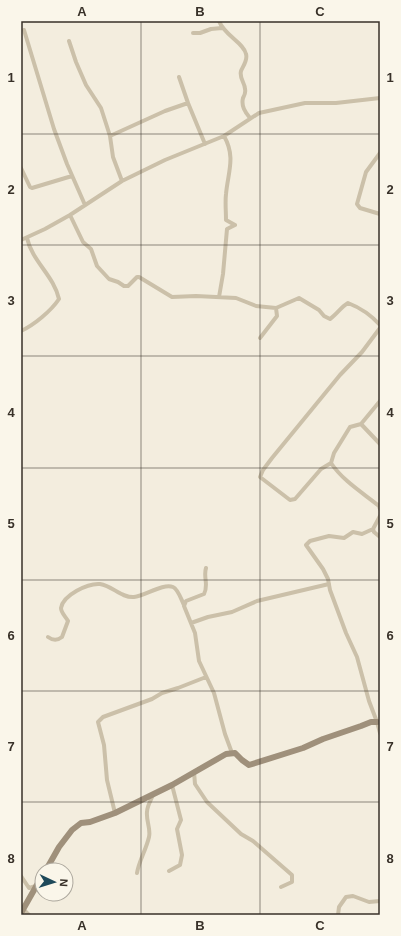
<svg xmlns="http://www.w3.org/2000/svg" width="401" height="936" font-family="Arial,sans-serif">
	<style>
		.lines { fill: none; stroke-linecap: round; stroke-linejoin: round }
		.street { stroke: #cbc0a9; stroke-width: 4 }
		.secondary { stroke: #9f907b; stroke-width: 6 }
		.grid { fill: none; stroke: #383129; stroke-width: 1; stroke-opacity: 0.55 }
		.neatline { fill: none; stroke: #383129; stroke-width: 1.5 }
		.grid-label { font-size: 13px; text-anchor: middle; font-weight: bold; fill: #383129 }
	</style>
	<rect width="100%" height="100%" fill="#f3edde"/>
	<g class="lines">
		<path class="street" d="M219 21C224 35 244 43 246 54 248 60 243 66 241 71 239 78 245 83 245 89 246 93 244 96 243 98 241 106 245 112 250 118
			M24 30 54 129 67 164 85 205
			M193 33H200L211 29 222 28
			M69 41 76 62 86 85 101 108 110 136
			M179 77 188 103 205 144
			M380 153 366 172 357 204 360 208 380 214
			M21 168 30 187 32 188 72 176
			M122 181 113 157 110 136 165 111 188 103
			M70 215 83 242 91 249 97 266 109 279 118 282 124 286H128L137 277H139L172 297 196 296 236 298 256 306 276 308 299 298 319 310 324 316 330 319C337 314 341 307 348 303 361 308 371 315 380 325
			M21 240 45 229 70 215 122 181 165 160 224 136 259 113 305 103H336L380 98
			M219 297 223 274 227 229 235 225 226 220C226 211 225 202 226 194 228 172 236 157 224 136
			M21 331C34 325 51 311 59 299 54 276 32 261 27 238
			M260 338 277 316 276 308
			M380 401 361 424 350 427 334 453 331 463C343 481 363 493 379 506L380 509
			M361 424 380 444
			M331 463 321 469 295 499 290 500 260 477 263 470 272 458 340 375 362 352 380 328
			M380 516 373 529 374 532 380 537
			M373 529 362 534 353 532 344 538 329 536 310 541 306 545 323 569 328 579 330 590 346 633 357 657 369 701 377 722 380 733
			M206 568C203 577 209 585 204 594L186 601 184 606 195 633 199 661 214 693 225 734 232 753
			M191 623 208 617 232 612 257 601 329 584
			M48 637C52 640 57 641 62 637L68 621C66 617 61 613 61 608 63 595 88 583 100 584 113 586 121 598 134 597 145 596 163 583 173 587 178 589 181 599 184 605
			M194 772 195 784 207 802 241 834 253 841 292 875V882L281 887
			M115 813 107 780 104 745 98 722 103 717 152 699 162 693 178 688 206 677
			M169 871 180 865 182 855 177 829 181 820 172 785
			M137 873C139 861 146 850 149 837 151 829 146 821 147 812 147 806 151 800 153 795
			M21 876 29 888 36 886
			M23 909 29 915
			M338 915 339 907 346 897 353 896 369 902 380 901"/>
		<path class="secondary" d="M46 870 59 847 72 830 81 823 90 822 115 813 172 785 226 754 235 753 242 760 249 765 303 748 323 739 361 726 371 722H377
			M21 913 42 876"/>
	</g>
	<path class="grid" d="M141 21V915M260 21V915M21 134H380M21 245H380M21 356H380M21 468H380M21 580H380M21 691H380M21 802H380"/>
	<rect width="401" height="936" fill="none" stroke="#faf6ea" stroke-width="44"/>
	<g transform="translate(54 882) rotate(94)"><circle r="19" fill="#faf6ea" stroke="#aca79d"/>
	<path d="M0-3L7 15L0 10L-7 15Z" fill="#1e495a"/>
	<text y="-6" font-size="11" font-weight="bold" text-anchor="middle" fill="#383129">N</text>
	</g>
	<rect x="22" y="22" width="357" height="892" class="neatline"/>
	<g class="grid-label">
		<text x="82" y="16">A</text>
		<text x="200" y="16">B</text>
		<text x="320" y="16">C</text>
		<text x="11" y="82">1</text>
		<text x="390" y="82">1</text>
		<text x="11" y="194">2</text>
		<text x="390" y="194">2</text>
		<text x="11" y="305">3</text>
		<text x="390" y="305">3</text>
		<text x="11" y="417">4</text>
		<text x="390" y="417">4</text>
		<text x="11" y="528">5</text>
		<text x="390" y="528">5</text>
		<text x="11" y="640">6</text>
		<text x="390" y="640">6</text>
		<text x="11" y="751">7</text>
		<text x="390" y="751">7</text>
		<text x="11" y="863">8</text>
		<text x="390" y="863">8</text>
		<text x="82" y="930">A</text>
		<text x="200" y="930">B</text>
		<text x="320" y="930">C</text>
	</g>
</svg>
